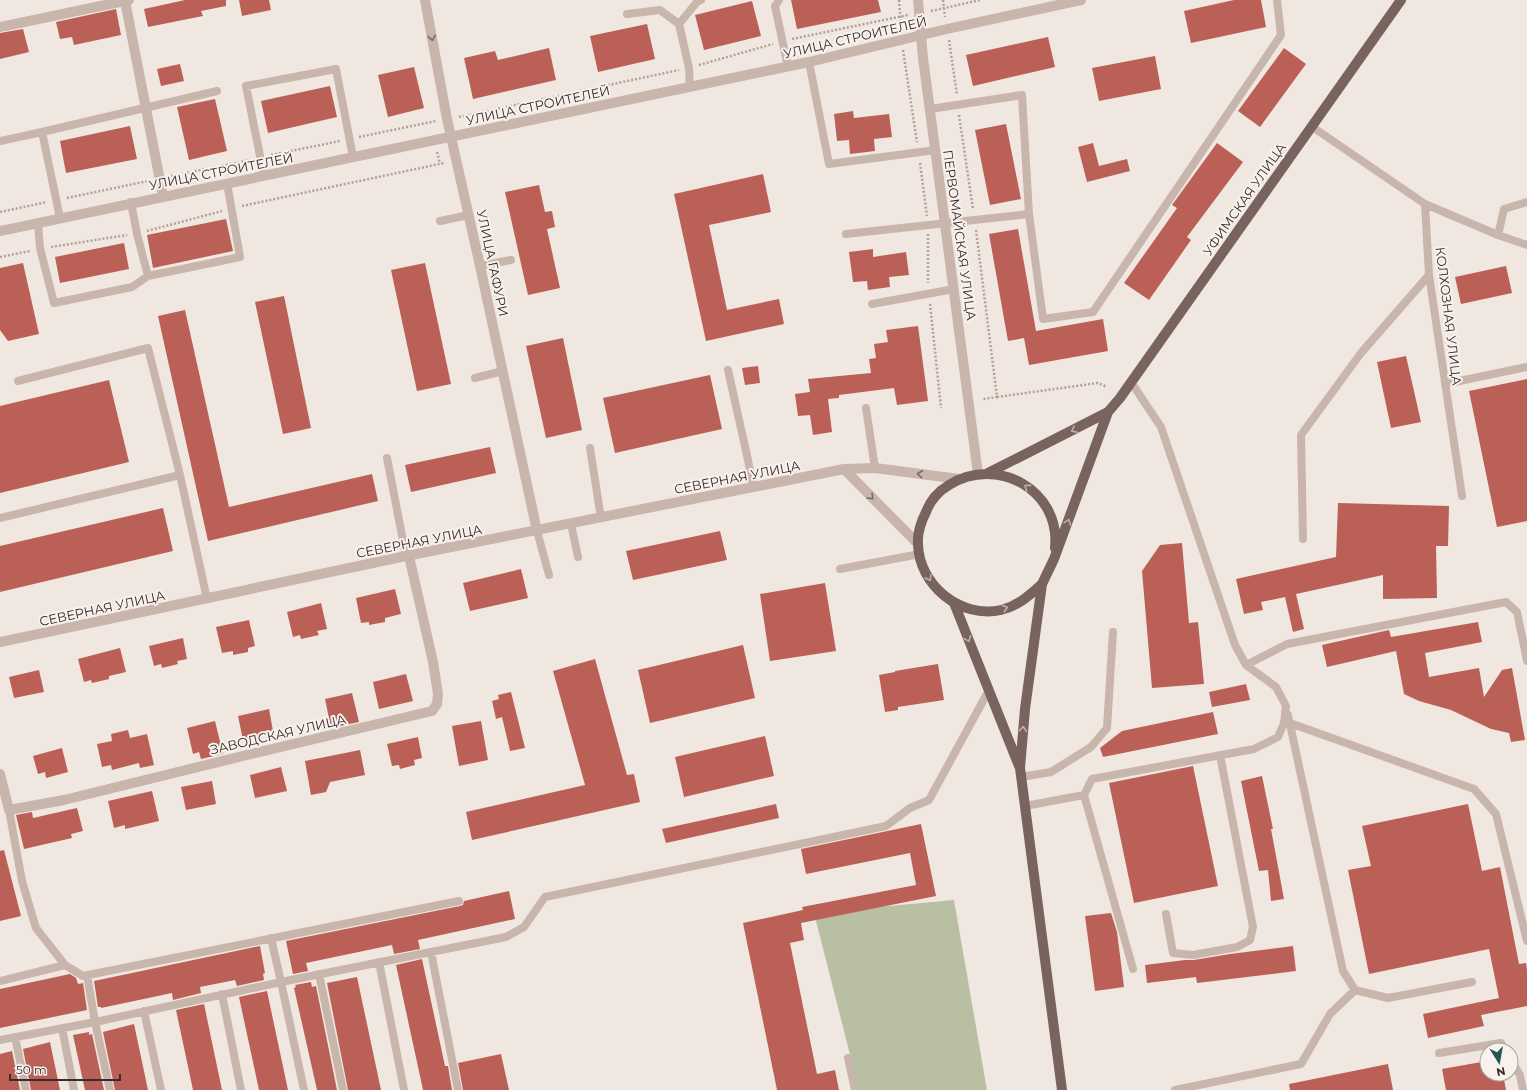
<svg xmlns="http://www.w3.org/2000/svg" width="1527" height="1090" font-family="Montserrat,sans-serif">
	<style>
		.green { fill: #b9bfa2 }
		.building { fill: #ba6056 }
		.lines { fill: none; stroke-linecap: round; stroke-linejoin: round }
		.path { stroke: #b4a098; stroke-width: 2.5; stroke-dasharray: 2 2; stroke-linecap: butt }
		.service { stroke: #c8b6ad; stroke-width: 8 }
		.minor { stroke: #c8b6ad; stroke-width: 10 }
		.tertiary { stroke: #c8b6ad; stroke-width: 10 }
		.primary { stroke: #78635e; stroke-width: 10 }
		.oneway { stroke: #786b66 }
		.oneway2 { stroke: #bfb1ad }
		.labels { text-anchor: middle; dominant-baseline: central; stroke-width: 4; stroke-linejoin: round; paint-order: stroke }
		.street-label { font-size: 13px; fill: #372d2b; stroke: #f9f1ed }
	</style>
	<rect width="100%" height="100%" fill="#f1e7e1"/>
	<path class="green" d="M954 900 987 1090H859L814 913Z"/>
	<path class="building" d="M185 0H226V6L201 11 203 16 148 27 144 9Z
		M239 0H269L271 10 242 16Z
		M791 0H878L881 12 797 29Z
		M1234 0H1261L1266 27 1191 43 1184 11Z
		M752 1 761 36 704 50 695 15Z
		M116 9 121 35 74 45 72 37 60 39 56 22Z
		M647 24 655 59 598 72 590 36Z
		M23 29 29 52 0 59V33Z
		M1048 37 1055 67 973 86 966 55Z
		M549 48 556 80 473 99 464 58 495 51 498 60Z
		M1284 48 1306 64 1260 127 1238 111Z
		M1155 56 1161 89 1099 101 1092 68Z
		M180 64 184 81 161 86 157 69Z
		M414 67 424 108 388 117 378 75Z
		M330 86 337 117 268 133 261 101Z
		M215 99 227 151 189 160 177 107Z
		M853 111 854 118 889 114 892 137 874 139 875 151 850 154 849 140 837 141 834 114Z
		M1006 124 1021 199 990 205 975 130Z
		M130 126 137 159 66 173 60 141Z
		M1093 143 1099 166 1127 159 1130 171 1087 182 1078 147Z
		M1217 143 1243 162 1187 237 1191 240 1149 300 1124 283 1177 208 1172 205Z
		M763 174 771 212 709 225 727 310 779 299 784 324 706 341 674 194Z
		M539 185 545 212 552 211 555 227 547 229 560 288 528 295 505 192Z
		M226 219 233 251 153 268 147 235Z
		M1018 229 1036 331 1103 319 1108 351 1029 365 1024 338 1008 341 989 234Z
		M124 243 129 269 60 283 55 257Z
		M873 249V257L906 252 909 275 889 277 890 287 868 290 867 281 853 282 849 252Z
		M23 263 39 334 8 341 0 330V268Z
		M425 263 451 384 417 391 391 270Z
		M1506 266 1512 293 1461 304 1455 277Z
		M284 296 311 428 283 434 255 302Z
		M185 310 229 507 372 474 378 501 208 541 158 316Z
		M918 326 928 401 897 405 894 388 839 395V398L828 399 832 432 813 435 810 415 798 416 795 394 810 392 808 379 871 373 869 359 876 358 874 344 888 342 886 330Z
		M563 338 582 430 546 438 526 346Z
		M1406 356 1421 422 1391 428 1377 362Z
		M758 366 760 383 745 385 742 368Z
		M710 375 722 429 615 453 603 398Z
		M1527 379V521L1497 527 1469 391Z
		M109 380 129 462 0 493V406Z
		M490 447 496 473 411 492 405 465Z
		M1338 503 1449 506 1448 546H1436L1437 598 1383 599V575L1296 594 1304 629 1293 632 1285 597 1261 602 1263 610 1244 614 1236 579 1336 557Z
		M163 508 173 551 0 592V546Z
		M720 531 727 560 633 580 626 551Z
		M1182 543 1189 623 1198 622 1204 684 1152 688 1142 571 1160 545Z
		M521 569 528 598 470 611 463 583Z
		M825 583 836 651 770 661 760 594Z
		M395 589 401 614 385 618V622L369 625V622L361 623 356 598Z
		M321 603 327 629 317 631 319 635 301 639 300 635 293 637 287 612Z
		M249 620 255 646 248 648V652L233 655V651L222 653 216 627Z
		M1478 622 1482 642 1425 653 1429 677 1479 668 1484 697 1502 670 1512 668 1525 740 1511 742 1509 733 1491 729 1451 710 1419 701 1404 694 1396 651 1327 667 1322 645 1389 630 1391 637Z
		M183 638 187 659 177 661 178 664 162 668 161 664 154 666 149 646Z
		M743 645 755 698 650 723 638 670Z
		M120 648 126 672 109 676V679L92 683 91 680 84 682 78 659Z
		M595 659 627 775 634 774 640 802 472 840 466 812 585 785 553 671Z
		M938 664 944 700 898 707V710L885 712 879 675 895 672V671Z
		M39 670 44 692 14 698 9 677Z
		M406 674 413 701 379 709 373 682Z
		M1246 684 1250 700 1212 707 1209 692Z
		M511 692 525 748 510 751 502 717 496 719 492 701 499 699 498 695Z
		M352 693 359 722 331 728 325 699Z
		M269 709 273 731 265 732 266 735 243 740 238 716Z
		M1213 712 1218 734 1103 757 1100 748 1122 731Z
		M215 721 223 754 201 759 199 752 193 754 187 728Z
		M481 721 488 760 459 766 452 726Z
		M128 730 130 738 147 734 154 765 140 768 139 763 112 770 111 765 102 767 97 744 112 741 111 734Z
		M765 736 774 776 684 797 675 757Z
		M418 737 422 758 414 760 415 765 400 769 399 765 392 766 387 744Z
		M62 748 68 772 46 778 45 772 38 774 33 756Z
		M360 750 365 775 330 782 326 792 311 795 305 761Z
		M1193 766 1218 886 1134 903 1109 783Z
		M281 767 287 791 255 798 250 775Z
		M1262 776 1273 829H1271L1284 899 1271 901 1268 870 1259 871 1241 781Z
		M212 781 216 804 186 810 181 787Z
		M152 791 159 821 125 829V825L114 828 108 801Z
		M776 804 779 818 666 843 662 829Z
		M1468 804 1482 871 1500 867 1519 964 1526 963 1527 970V1006L1481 1015 1484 1026 1428 1038 1423 1014 1499 998 1489 949 1369 974 1348 870 1371 866 1362 826Z
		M77 808 83 831 71 834 72 838 24 849 16 815 32 812 33 818Z
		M921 824 936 896 801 923 804 940 790 943 817 1074 835 1070 839 1090H777L743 923 803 910 802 907 916 885 910 853 806 874 801 849Z
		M4 850 21 916 0 921V851Z
		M509 891 515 919 418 940 420 949 394 954 392 945 306 963 308 971 293 974 286 941 460 906 463 905 464 901Z
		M1111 913 1117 932 1124 987 1095 991 1085 916Z
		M260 946 265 973 263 974 264 980 237 986 235 980 200 987 201 993 173 1000 172 993 101 1008V1007H98L94 981Z
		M1293 946 1296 971 1197 983 1196 977 1147 983 1145 965 1185 960H1194L1230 954Z
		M422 959 445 1066H448L452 1090H423L396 965Z
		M70 974 76 978 78 984 83 983 87 1010 0 1028V989Z
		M357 977 381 1090H348L327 983Z
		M311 982 312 987 316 986 337 1090H317L294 988 296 987 295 985Z
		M267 991 288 1090H259L239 997Z
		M204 1004 222 1090H193L176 1010Z
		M134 1024 148 1090H115L103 1032Z
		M89 1032V1035L92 1034 104 1090H85L73 1035Z
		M50 1042 60 1090H31L23 1049Z
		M12 1051 20 1090H0V1054Z
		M501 1054 509 1090H463L458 1063Z
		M1487 1061V1074H1503L1506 1090H1446L1442 1069Z
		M1388 1064 1393 1090H1290L1289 1084Z"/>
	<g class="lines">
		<path class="path" d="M899 0 901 27
			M943 0 945 17
			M931 11 980 0
			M792 39 908 15
			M949 40 957 95
			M903 50 917 142
			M699 65 773 44
			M959 115 973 209
			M459 117 679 70
			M359 137 436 121
			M437 152 440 164
			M271 155 340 141
			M920 163 927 216
			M171 176 250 160
			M67 198 148 181
			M242 206 444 163
			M0 212 47 202
			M976 230 997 397 983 399
			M147 231 222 211
			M928 234V283
			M51 247 127 235
			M0 257 30 251
			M930 304 941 408
			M997 397 1098 383 1107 387"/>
		<path class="service" d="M779 0 775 6 788 67
			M627 14 660 10 679 24
			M809 62 829 164 936 150
			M690 87 689 68 679 24 697 2 701 0
			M930 109 1022 95 1029 214 1043 319 1093 312 1281 35 1277 0
			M1311 126 1425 204 1429 275 1462 496
			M42 132 217 91
			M0 141 42 132 60 218
			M264 176 246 86 336 69 353 157
			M131 202 137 234 148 276 240 257 227 183
			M1425 204 1498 235 1527 245
			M440 221 469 215
			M38 223 40 248 54 303 132 287 148 276
			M846 234 1029 214
			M1498 235 1504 209 1527 202
			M480 266 511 260
			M872 304 954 289
			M728 370 748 460 753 487
			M475 378 503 371
			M18 381 148 348 180 475
			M1131 382 1161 427 1235 645 1246 665 1287 644 1506 602 1517 612 1527 661
			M1445 384 1527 367
			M866 408 875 468
			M590 448 601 518
			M387 458 406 556
			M0 518 180 475 207 599
			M571 524 578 557
			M537 531 549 575
			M1303 539 1301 435 1361 353 1429 275
			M840 569 920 554
			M1288 715 1343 971 1355 990 1388 998 1472 982
			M1290 723 1474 789 1496 814 1527 941
			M1021 777 1051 772 1091 747 1107 728 1113 632
			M1025 806 1084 795
			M9 810 22 881 36 928 65 965 83 976 459 901
			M1166 914 1173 953 1193 955 1237 947 1250 940 1253 927 1220 755
			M271 938 281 982 506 937 524 927 545 897 886 826 910 808 929 800 989 690
			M431 952 458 1090
			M379 962 404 1090
			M1133 969 1084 795 1092 779 1254 749 1278 737 1284 723 1286 706 1276 687 1246 665
			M319 974 343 1090
			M87 975 95 1022 281 982 304 1090
			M0 981 65 965
			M222 994 241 1090
			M144 1011 161 1090
			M62 1028 74 1090
			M15 1037 26 1090
			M0 1040 95 1022 110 1090
			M1439 1053 1501 1043 1505 1050
			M848 1058 855 1090
			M1511 1060 1520 1075 1523 1090
			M1175 1090 1301 1064 1330 1014 1355 990"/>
		<path class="minor" d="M425 0 447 119 480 266 537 531
			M125 1 163 196
			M0 27 129 0
			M0 231 809 62 947 29 1081 0
			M0 774 9 810 64 800 251 754 432 711 437 704 438 694 433 662 409 556"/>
		<path class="tertiary" d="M918 0 923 58 978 474
			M844 469 918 544
			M0 642 406 556 844 469 875 468 959 479"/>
		<path class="primary" d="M988 473 1108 412
			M1042 584C1030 595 1018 606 1001 610 960 619 919 585 918 544 917 533 921 522 926 512 930 501 939 491 949 485 997 455 1061 490 1055 548
			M954 603 1019 766
			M1062 1090 1020 768 1025 709 1042 584 1054 559 1108 412 1120 398 1401 0"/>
	</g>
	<defs><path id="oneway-chevron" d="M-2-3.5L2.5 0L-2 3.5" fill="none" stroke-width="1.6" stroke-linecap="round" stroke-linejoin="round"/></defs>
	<g class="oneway">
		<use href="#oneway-chevron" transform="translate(432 38) rotate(79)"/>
		<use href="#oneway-chevron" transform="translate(920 474) rotate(-173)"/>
		<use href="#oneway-chevron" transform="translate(871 497) rotate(45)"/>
	</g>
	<g class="oneway2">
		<use href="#oneway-chevron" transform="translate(1074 430) rotate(153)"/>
		<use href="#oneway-chevron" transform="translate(1027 487) rotate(-143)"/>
		<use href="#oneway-chevron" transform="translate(1068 522) rotate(-70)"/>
		<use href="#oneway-chevron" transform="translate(929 578) rotate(59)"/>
		<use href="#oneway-chevron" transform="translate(1005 608) rotate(-18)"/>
		<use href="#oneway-chevron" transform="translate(968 639) rotate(68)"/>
		<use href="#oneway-chevron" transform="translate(1023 729) rotate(-85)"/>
	</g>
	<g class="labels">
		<g class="street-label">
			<text transform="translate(855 37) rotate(-13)">УЛИЦА СТРОИТЕЛЕЙ</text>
			<text transform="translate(538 105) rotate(-12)">УЛИЦА СТРОИТЕЛЕЙ</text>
			<text transform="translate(221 171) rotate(-11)">УЛИЦА СТРОИТЕЛЕЙ</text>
			<text transform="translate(1244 199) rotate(-55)">УФИМСКАЯ УЛИЦА</text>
			<text transform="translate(960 235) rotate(82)">ПЕРВОМАЙСКАЯ УЛИЦА</text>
			<text transform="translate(493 263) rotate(78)">УЛИЦА ГАФУРИ</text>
			<text transform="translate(1449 316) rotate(83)">КОЛХОЗНАЯ УЛИЦА</text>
			<text transform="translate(737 477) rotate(-11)">СЕВЕРНАЯ УЛИЦА</text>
			<text transform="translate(419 541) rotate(-11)">СЕВЕРНАЯ УЛИЦА</text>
			<text transform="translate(102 608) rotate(-12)">СЕВЕРНАЯ УЛИЦА</text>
			<text transform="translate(278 734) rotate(-13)">ЗАВОДСКАЯ УЛИЦА</text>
		</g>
	</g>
	<g transform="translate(1499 1062) rotate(169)"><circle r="19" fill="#f9f1ed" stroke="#aba39f"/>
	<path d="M0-3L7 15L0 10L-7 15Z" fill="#255551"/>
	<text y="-6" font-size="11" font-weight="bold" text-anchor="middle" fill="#372d2b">N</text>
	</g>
	<path d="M10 1074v6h110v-6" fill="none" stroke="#372d2b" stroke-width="2"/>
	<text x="16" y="1074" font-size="12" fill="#372d2b" stroke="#f9f1ed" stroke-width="3" paint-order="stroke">50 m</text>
</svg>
